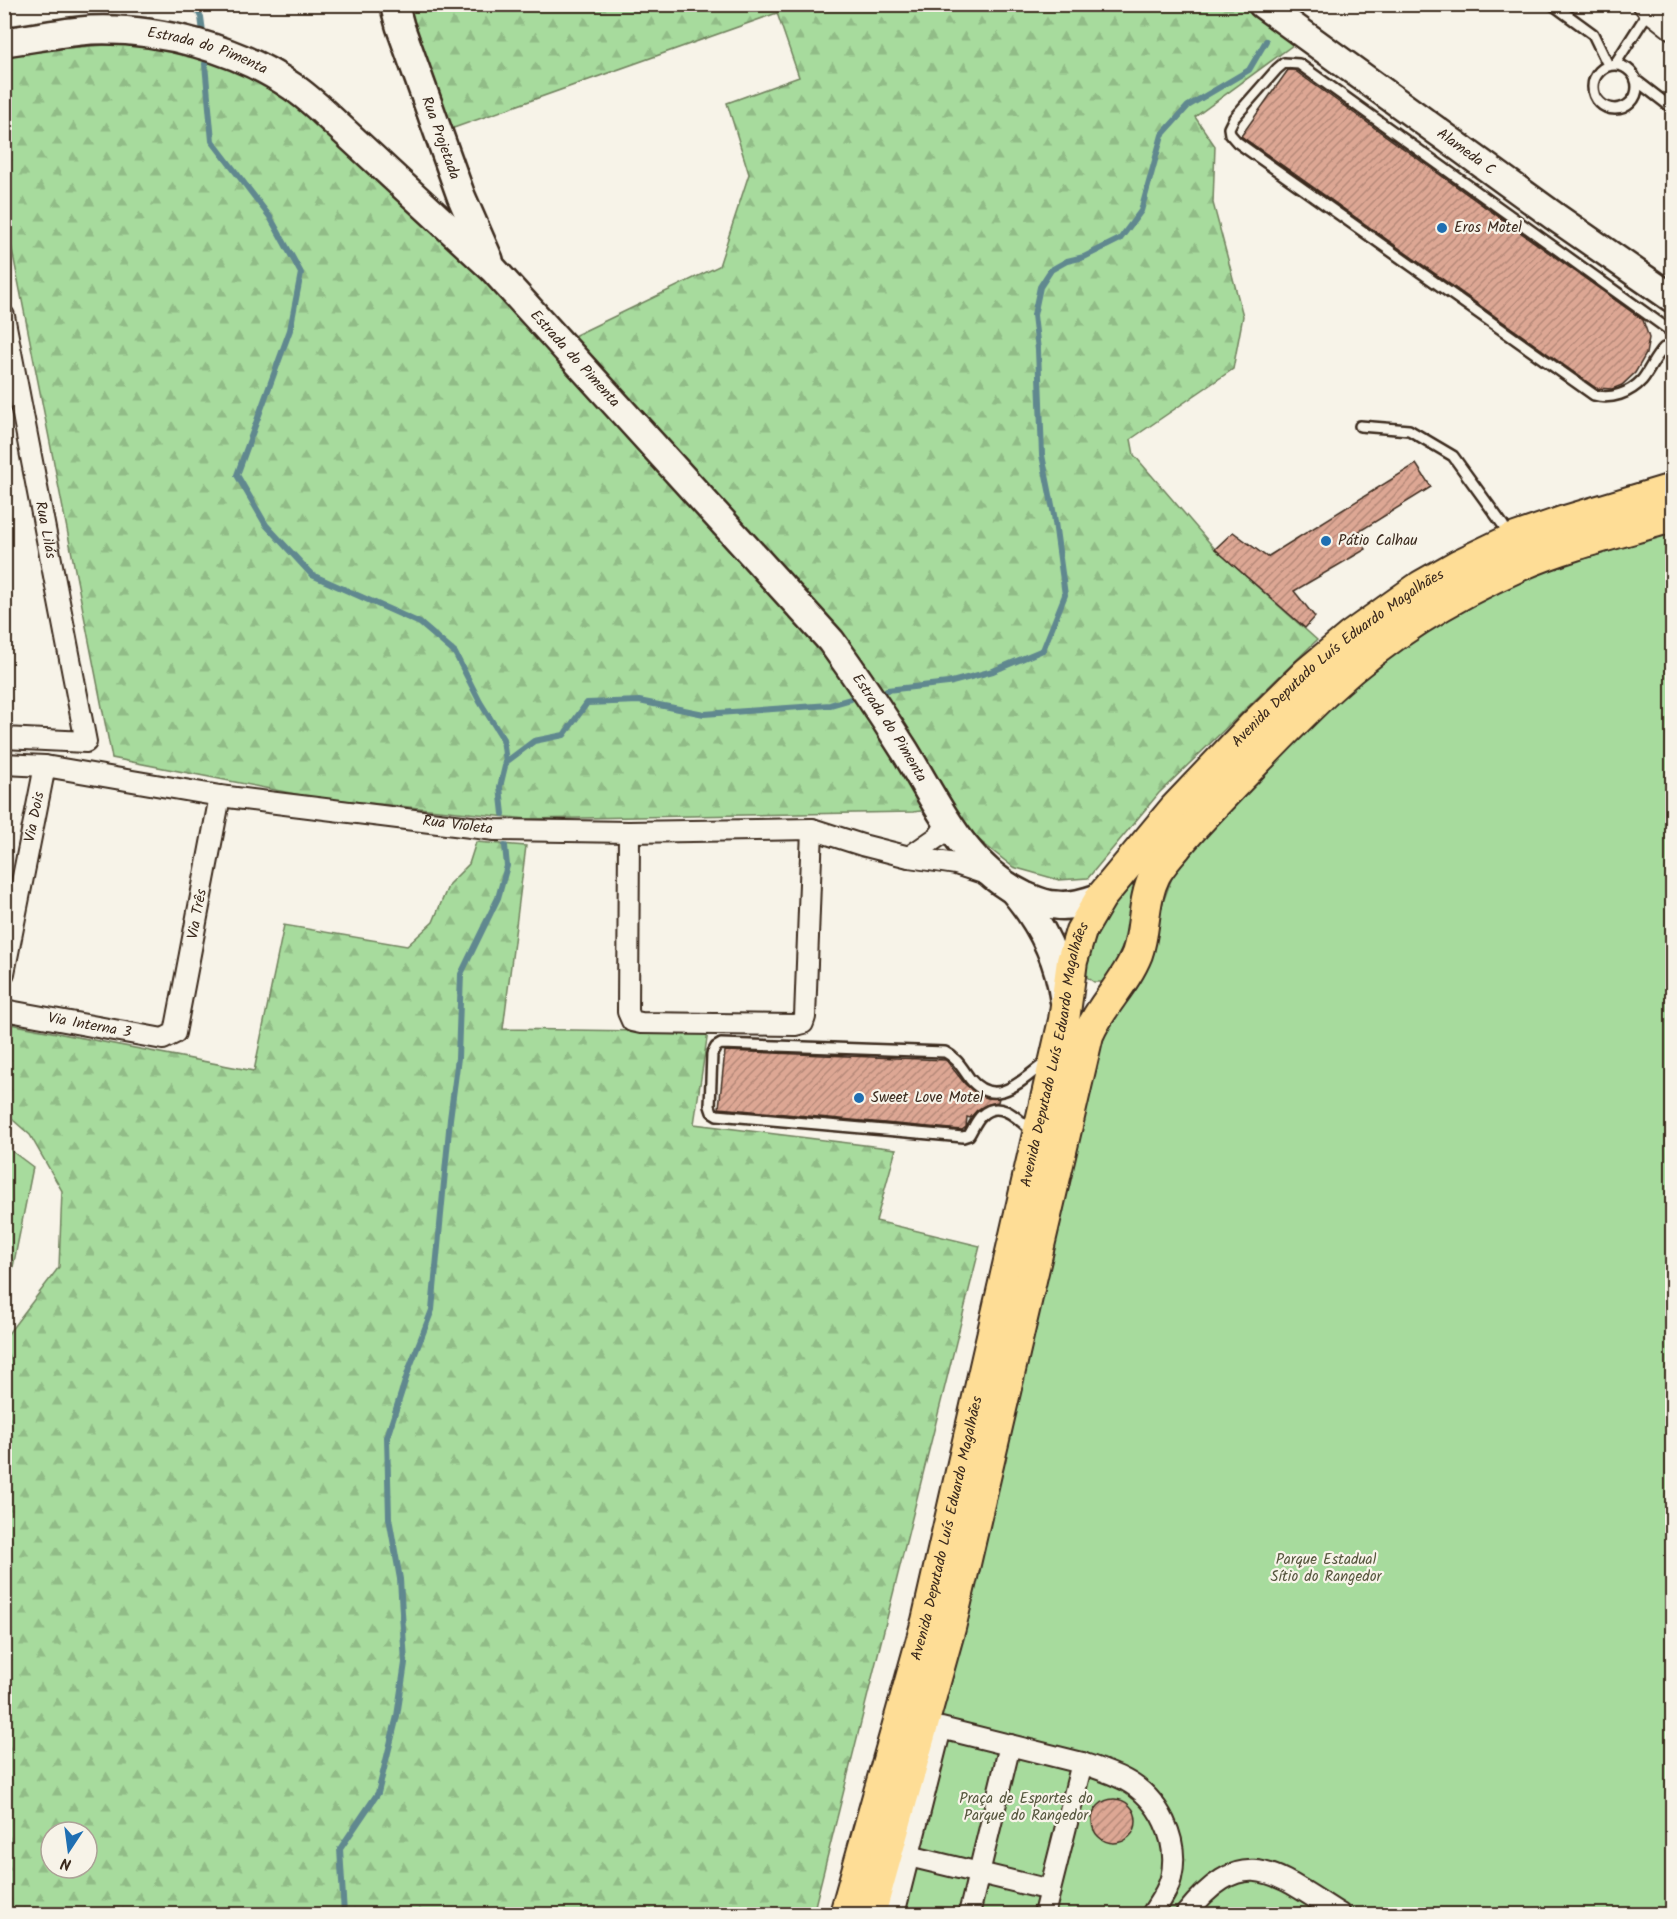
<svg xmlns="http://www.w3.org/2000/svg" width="1677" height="1919" font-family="Kalam,sans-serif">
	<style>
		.green { fill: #a7db9d; stroke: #71825e; stroke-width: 1.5 }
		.forest { fill: url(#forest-firs); stroke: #71825e; stroke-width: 1.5; fill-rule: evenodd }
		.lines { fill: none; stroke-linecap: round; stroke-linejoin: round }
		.stream { stroke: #61888f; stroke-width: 6 }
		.building { fill: url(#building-hatch); stroke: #3b2a1e; stroke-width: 1.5 }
		.lane-casing { stroke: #3b2a1e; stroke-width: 14 }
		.street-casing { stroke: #3b2a1e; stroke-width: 24 }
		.secondary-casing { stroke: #3b2a1e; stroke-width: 32 }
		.primary-casing { stroke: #3b2a1e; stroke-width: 34 }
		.lane { stroke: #f7f3e8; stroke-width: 9 }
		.street { stroke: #f7f3e8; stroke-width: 20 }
		.secondary { stroke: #f7f3e8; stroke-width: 27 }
		.primary { stroke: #fedd96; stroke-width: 30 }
		.poi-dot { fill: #1f6fb2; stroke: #f7f3e8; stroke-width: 2 }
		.labels { text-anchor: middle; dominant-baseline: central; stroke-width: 4.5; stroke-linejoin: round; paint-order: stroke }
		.street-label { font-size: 15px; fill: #3b2a1e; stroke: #f7f3e8 }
		.poi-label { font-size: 15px; fill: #3b2a1e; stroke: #f7f3e8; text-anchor: start }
		.park-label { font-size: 15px; fill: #56563e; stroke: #f7f3e8 }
	</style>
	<defs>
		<pattern id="forest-firs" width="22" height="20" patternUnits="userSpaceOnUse" patternTransform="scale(1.5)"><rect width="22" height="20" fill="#a7db9d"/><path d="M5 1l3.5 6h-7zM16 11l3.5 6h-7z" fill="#91bc87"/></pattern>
		<pattern id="building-hatch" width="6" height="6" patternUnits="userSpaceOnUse" patternTransform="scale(1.5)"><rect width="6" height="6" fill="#dda794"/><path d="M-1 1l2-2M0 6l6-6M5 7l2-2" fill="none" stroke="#b48878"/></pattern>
	</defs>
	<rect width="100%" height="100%" fill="#f7f3e8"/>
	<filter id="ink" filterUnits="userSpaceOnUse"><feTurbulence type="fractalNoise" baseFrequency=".0167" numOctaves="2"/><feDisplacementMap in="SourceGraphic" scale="12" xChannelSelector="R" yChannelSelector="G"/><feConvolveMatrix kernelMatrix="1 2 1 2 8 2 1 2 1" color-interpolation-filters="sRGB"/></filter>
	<g filter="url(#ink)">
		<path class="green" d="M1672 533V1914H884L1095 1038 1150 938 1178 861 1383 657 1522 577Z
			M1162 840 1122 952 1107 982H1094L1087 977C1081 939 1140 871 1162 840Z
			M5 1146 33 1167 5 1307Z"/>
		<path class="forest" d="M401 5H1247L1297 42 1195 117 1215 146 1213 203 1243 316 1233 369 1131 439 1134 455 1215 549 1317 640 1159 793 1088 878 1059 880 1013 867 979 840 952 807 913 812 528 819 311 797 112 758 5 214 4 53 118 44 183 45 287 87 555 345 719 266 749 174 727 103 799 77 777 13 448 130Z
			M476 842 526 846 503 1029 708 1032 694 1124 896 1149 876 1221 980 1246 813 1914H5L4 1339 59 1267 62 1191 30 1135 5 1113V1023L254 1071 284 925 407 946 433 922 449 884 469 864ZM51 1832H87V1868H51Z"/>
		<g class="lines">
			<path class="stream" d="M194 4 201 17 203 32
				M205 64 212 141 270 217 301 273 290 330 237 475 266 525 312 575 420 623 455 653 480 702 503 739 506 762
				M887 690 948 683 993 671 1043 650 1065 595 1054 515 1042 455 1038 350 1034 315 1040 287 1051 270 1067 261 1084 257 1120 239 1141 211 1162 135 1188 106 1249 70 1266 41
				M503 814 500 787 506 762 534 741 564 735 587 703 639 701 704 714 830 705 851 699
				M344 1914 340 1849 378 1793 397 1716 405 1663 400 1579 389 1518 387 1437 409 1369 432 1310 450 1119 458 1058 461 974 498 898 507 866 505 846"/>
		</g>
		<path class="building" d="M1288 70H1294L1643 320 1649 338 1646 354 1635 373 1622 385 1612 389 1596 388 1241 136Z
			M1416 464 1431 487 1355 534 1366 549 1294 591 1315 617 1305 628 1215 549 1233 532 1267 557Z
			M725 1051 946 1060 965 1084 976 1093 988 1098H999L998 1102 986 1105 977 1110 970 1118 967 1117 966 1127 962 1130 719 1108Z
			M1092 1821a22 22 0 1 1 44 0a22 22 0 1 1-44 0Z"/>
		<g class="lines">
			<g class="lane-casing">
				<path id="lane" d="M1552 4 1593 34 1608 65
					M1615 64 1649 11
					M1593 87a22 22 0 1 1 44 0a22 22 0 1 1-44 0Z
					M1637 81 1672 108
					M1672 332 1299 64 1284 63 1277 69 1234 118 1229 128 1230 134 1237 142 1594 395C1611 400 1630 393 1642 380 1650 370 1654 358 1664 348H1672
					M1360 426 1409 430 1453 456 1503 525 1508 535
					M1034 1133C1020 1121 1001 1098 982 1115 976 1120 973 1129 969 1135L963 1137 717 1115 712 1112 710 1106 712 1054 716 1047 721 1044 945 1052C957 1058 962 1068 970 1079 996 1110 1023 1079 1046 1062"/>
			</g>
			<g class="street-casing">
				<g id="street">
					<path d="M1643 4C1651 15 1661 17 1672 10"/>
					<path d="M1649 11 1672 29"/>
					<path id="s1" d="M4 316 86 742 4 738"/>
					<path id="s2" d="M4 764 45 766 220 796 495 830 629 832 812 829 862 845 909 857 956 864 989 875"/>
					<path d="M629 832 628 1012 632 1021 641 1023 795 1025 803 1023 805 1017 812 829"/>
					<path d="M909 857 939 836 948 822"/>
					<path id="s3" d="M4 973 45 766"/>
					<path id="s4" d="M4 1010 163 1039 175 1033 220 796"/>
					<path d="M1082 1763C1096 1768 1112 1773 1125 1780 1159 1798 1180 1840 1171 1878 1168 1891 1159 1903 1152 1914"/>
					<path d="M909 1856 1050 1890"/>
					<path d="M894 1914 941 1728 1082 1763 1044 1914"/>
					<path d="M969 1914 1010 1745"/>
					<path d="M1186 1914C1244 1841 1276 1874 1340 1914"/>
				</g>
			</g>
			<g class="secondary-casing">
				<g id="secondary">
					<path id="s5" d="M394 4 400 26 461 196 489 260"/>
					<path id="s6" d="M1262 4 1554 216 1672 298"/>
					<path id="s7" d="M4 42C33 38 63 32 91 30 157 27 239 49 293 87 302 93 310 100 318 107L493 269 831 641C857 677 881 713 905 751 938 805 965 868 1025 896 1035 900 1045 905 1056 905 1071 907 1086 902 1101 897"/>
					<path d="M1014 891C1040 922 1059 959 1064 999"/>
				</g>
			</g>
			<g class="primary-casing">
				<g id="primary">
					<path id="s8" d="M845 1914 927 1621 1064 1020 1072 961 1081 931 1101 897 1174 809 1251 728 1308 672 1351 636 1421 586 1458 565 1510 540 1565 521 1672 489"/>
					<path d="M870 1914 950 1628 1088 1035C1100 1006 1125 984 1137 954 1146 929 1142 901 1155 875 1161 864 1170 855 1177 846 1197 822 1220 799 1242 776 1271 746 1300 715 1331 687 1386 636 1453 595 1521 565 1569 544 1622 532 1672 517"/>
				</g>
			</g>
			<use href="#lane" class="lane"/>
			<use href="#street" class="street"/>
			<use href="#secondary" class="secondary"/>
			<use href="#primary" class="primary"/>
		</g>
	</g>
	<g class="poi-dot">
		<circle cx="1442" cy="228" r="6"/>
		<circle cx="1326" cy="541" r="6"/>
		<circle cx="859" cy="1098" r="6"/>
	</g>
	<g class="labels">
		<g class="street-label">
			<text stroke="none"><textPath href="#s7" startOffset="207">Estrada do Pimenta</textPath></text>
			<text stroke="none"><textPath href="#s5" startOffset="142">Rua Projetada</textPath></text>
			<text stroke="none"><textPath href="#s6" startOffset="252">Alameda C</textPath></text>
			<text stroke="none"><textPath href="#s7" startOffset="693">Estrada do Pimenta</textPath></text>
			<text stroke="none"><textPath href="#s1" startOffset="218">Rua Lilás</textPath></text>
			<text stroke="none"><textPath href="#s8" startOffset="1389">Avenida Deputado Luís Eduardo Magalhães</textPath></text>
			<text stroke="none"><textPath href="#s7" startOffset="1179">Estrada do Pimenta</textPath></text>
			<text stroke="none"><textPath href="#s3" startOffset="159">Via Dois</textPath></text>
			<text stroke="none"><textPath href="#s2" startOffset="458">Rua Violeta</textPath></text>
			<text stroke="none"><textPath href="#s4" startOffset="296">Via Três</textPath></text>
			<text stroke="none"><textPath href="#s4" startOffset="87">Via Interna 3</textPath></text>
			<text stroke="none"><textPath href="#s8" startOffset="885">Avenida Deputado Luís Eduardo Magalhães</textPath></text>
			<text stroke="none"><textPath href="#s8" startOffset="399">Avenida Deputado Luís Eduardo Magalhães</textPath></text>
		</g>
		<g class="poi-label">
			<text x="1454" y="228">Eros Motel</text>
			<text x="1338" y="541">Pátio Calhau</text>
			<text x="871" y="1098">Sweet Love Motel</text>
		</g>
		<g class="park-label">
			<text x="1326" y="1560">Parque Estadual<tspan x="1326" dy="17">Sítio do Rangedor</tspan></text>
			<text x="1026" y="1799">Praça de Esportes do<tspan x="1026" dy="17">Parque do Rangedor</tspan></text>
		</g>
	</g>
	<rect width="1677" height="1919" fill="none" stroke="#f7f3e8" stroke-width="24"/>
	<rect x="12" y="12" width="1653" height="1895" fill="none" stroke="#3b2a1e" stroke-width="2" filter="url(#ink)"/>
	<g transform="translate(69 1850) rotate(193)"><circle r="28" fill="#f7f3e8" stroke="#aca397" stroke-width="1.5"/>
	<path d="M0-4.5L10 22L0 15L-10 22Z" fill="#1f6fb2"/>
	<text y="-9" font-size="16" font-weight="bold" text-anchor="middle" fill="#3b2a1e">N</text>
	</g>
</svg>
